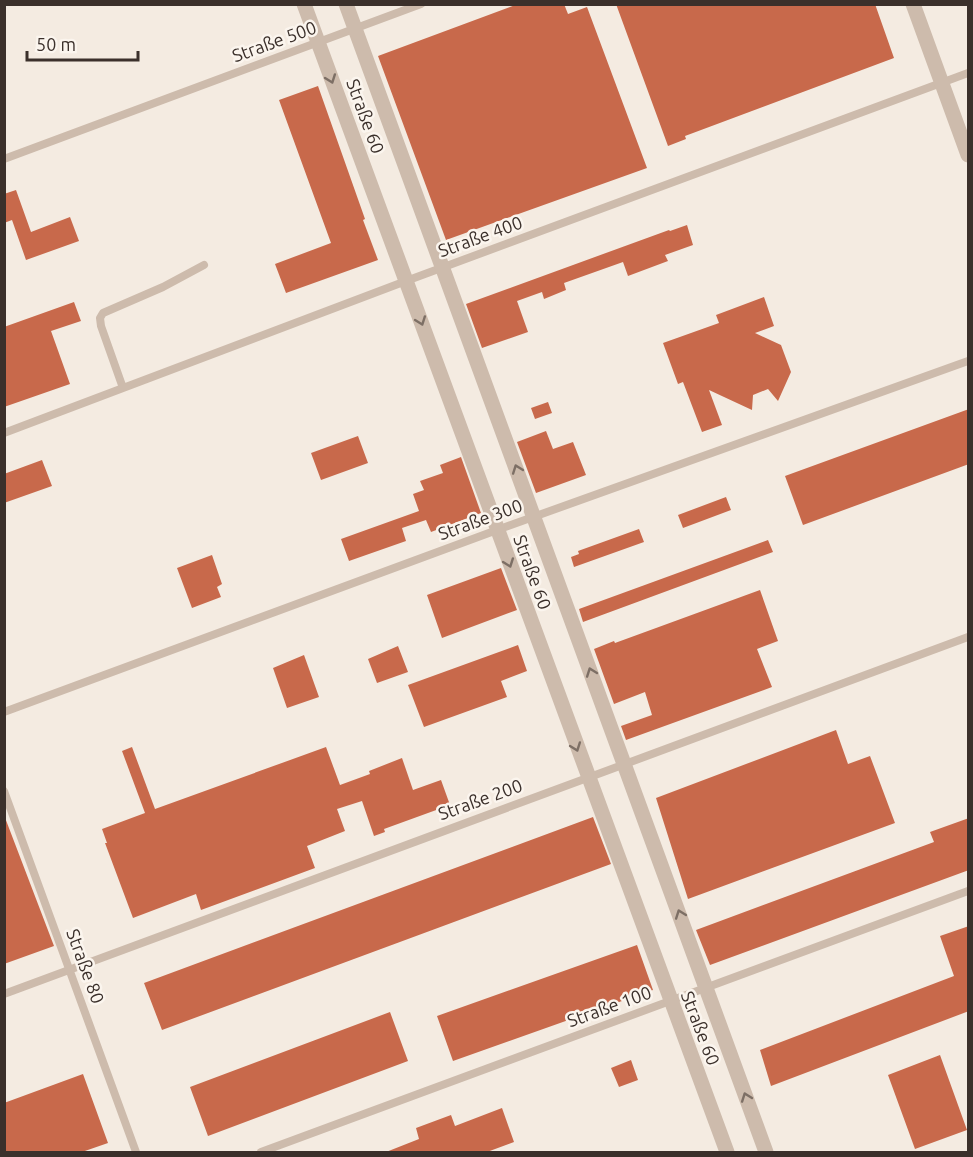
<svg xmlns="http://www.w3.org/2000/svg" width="973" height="1157" font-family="Ubuntu,sans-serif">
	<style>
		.building { fill: #c8694b }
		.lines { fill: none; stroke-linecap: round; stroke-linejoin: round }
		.service { stroke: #cdbbac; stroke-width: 8 }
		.minor { stroke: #cdbbac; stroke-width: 15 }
		.oneway { stroke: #7d6f65 }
		.labels { text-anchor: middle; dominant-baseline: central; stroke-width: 5; stroke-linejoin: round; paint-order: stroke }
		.street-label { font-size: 18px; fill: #3b302b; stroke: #fbf5ee }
	</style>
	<rect width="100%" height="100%" fill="#f4ebe1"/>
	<path class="building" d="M518 4H564L568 14 587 7 647 168 446 240 378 56Z
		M616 4H875L894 58 685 136 686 139 668 146Z
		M318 86 365 219 363 220 378 260 286 293 275 264 331 243 279 100Z
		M16 190 31 232 70 217 79 241 26 260 12 220 4 223V194Z
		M687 225 693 245 665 255 668 261 628 276 623 262 564 283 566 290 544 299 542 292 517 301 528 332 482 348 466 304 669 230 670 231Z
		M764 297 774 326 755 333 781 345 791 372 778 401 768 389 753 395 752 410 709 390 722 425 702 432 683 382 678 384 663 343 719 323 716 315Z
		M74 302 81 321 51 331 70 384 4 407V327Z
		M548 402 552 413 535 419 531 408Z
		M969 409V464L803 525 785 476Z
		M546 431 553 449 573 442 586 475 536 493 517 442Z
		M358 436 368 463 321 480 311 453Z
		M461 457 481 513 431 532 426 520 402 528 406 541 349 561 341 539 419 511 413 494 424 490 420 481 443 473 440 465Z
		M42 460 52 486 4 503V474Z
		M726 497 731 510 683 528 678 515Z
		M639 529 644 542 574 567 571 557 579 554 578 551Z
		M768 540 773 552 583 622 579 609Z
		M212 555 222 584 217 587 221 597 192 608 177 568Z
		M501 568 517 610 442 638 427 595Z
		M760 590 778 641 757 649 772 687 626 740 621 726 652 715 645 692 614 704 594 649 614 641 615 643Z
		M518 645 527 671 501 681 507 697 424 727 408 685Z
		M398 646 408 672 377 683 368 659Z
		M304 655 319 697 287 708 273 668Z
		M836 730 848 764 870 756 895 823 688 899 656 798Z
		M132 747 155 809 326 747 340 785 370 774 369 771 402 758 413 790 441 780 450 805 384 829 385 832 374 836 362 801 337 809 345 831 307 846 315 868 201 910 196 894 133 918 105 843H107L102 829 145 813 122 751Z
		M4 815 54 946 4 964Z
		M593 817 611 864 162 1030 144 983Z
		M969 818V870L710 965 696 930 934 842 930 832Z
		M969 926V1011L771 1086 760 1050 954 976 940 936Z
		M637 945 653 990 453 1061 437 1016Z
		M390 1012 408 1061 208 1136 190 1087Z
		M940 1055 967 1130 915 1149 888 1075Z
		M631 1060 638 1080 619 1087 611 1068Z
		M83 1074 108 1143 82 1152H4V1103Z
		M502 1108 514 1142 487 1152H386L419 1139 416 1128 451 1115 455 1126Z"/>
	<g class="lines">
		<path class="service" d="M4 159 421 4
			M123 388 101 326 100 318 103 313 163 287 204 265
			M4 433 406 281 968 73
			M4 712 497 530 968 361
			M4 791 136 1152
			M4 994 968 637
			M261 1152 968 891"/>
		<path class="minor" d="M304 4 727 1152
			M346 4 766 1152
			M913 4 968 155"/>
	</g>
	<defs><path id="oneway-chevron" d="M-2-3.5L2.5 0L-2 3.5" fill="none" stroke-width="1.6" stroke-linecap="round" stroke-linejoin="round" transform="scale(1.5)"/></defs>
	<g class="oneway">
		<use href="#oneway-chevron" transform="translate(331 79) rotate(70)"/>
		<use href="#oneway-chevron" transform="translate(421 321) rotate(70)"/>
		<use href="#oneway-chevron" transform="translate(517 469) rotate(-110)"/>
		<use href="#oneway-chevron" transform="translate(509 563) rotate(70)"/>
		<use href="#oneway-chevron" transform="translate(591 672) rotate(-110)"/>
		<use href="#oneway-chevron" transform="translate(576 747) rotate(70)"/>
		<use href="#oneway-chevron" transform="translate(680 914) rotate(-110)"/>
		<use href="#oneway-chevron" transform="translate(746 1097) rotate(-110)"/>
	</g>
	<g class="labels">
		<g class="street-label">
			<text transform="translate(274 41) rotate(-20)">Straße 500</text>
			<text transform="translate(366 116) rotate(70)">Straße 60</text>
			<text transform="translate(480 236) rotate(-20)">Straße 400</text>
			<text transform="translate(480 519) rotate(-20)">Straße 300</text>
			<text transform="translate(533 572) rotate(70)">Straße 60</text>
			<text transform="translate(480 799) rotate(-20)">Straße 200</text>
			<text transform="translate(86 966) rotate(70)">Straße 80</text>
			<text transform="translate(609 1006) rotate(-20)">Straße 100</text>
			<text transform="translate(701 1028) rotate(69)">Straße 60</text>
		</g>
	</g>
	<rect width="973" height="1157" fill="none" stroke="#3b302b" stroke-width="12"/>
	<path d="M27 51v9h111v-9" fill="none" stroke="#3b302b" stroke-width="3"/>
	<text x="36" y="51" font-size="18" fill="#3b302b" stroke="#fbf5ee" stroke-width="4.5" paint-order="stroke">50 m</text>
</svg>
